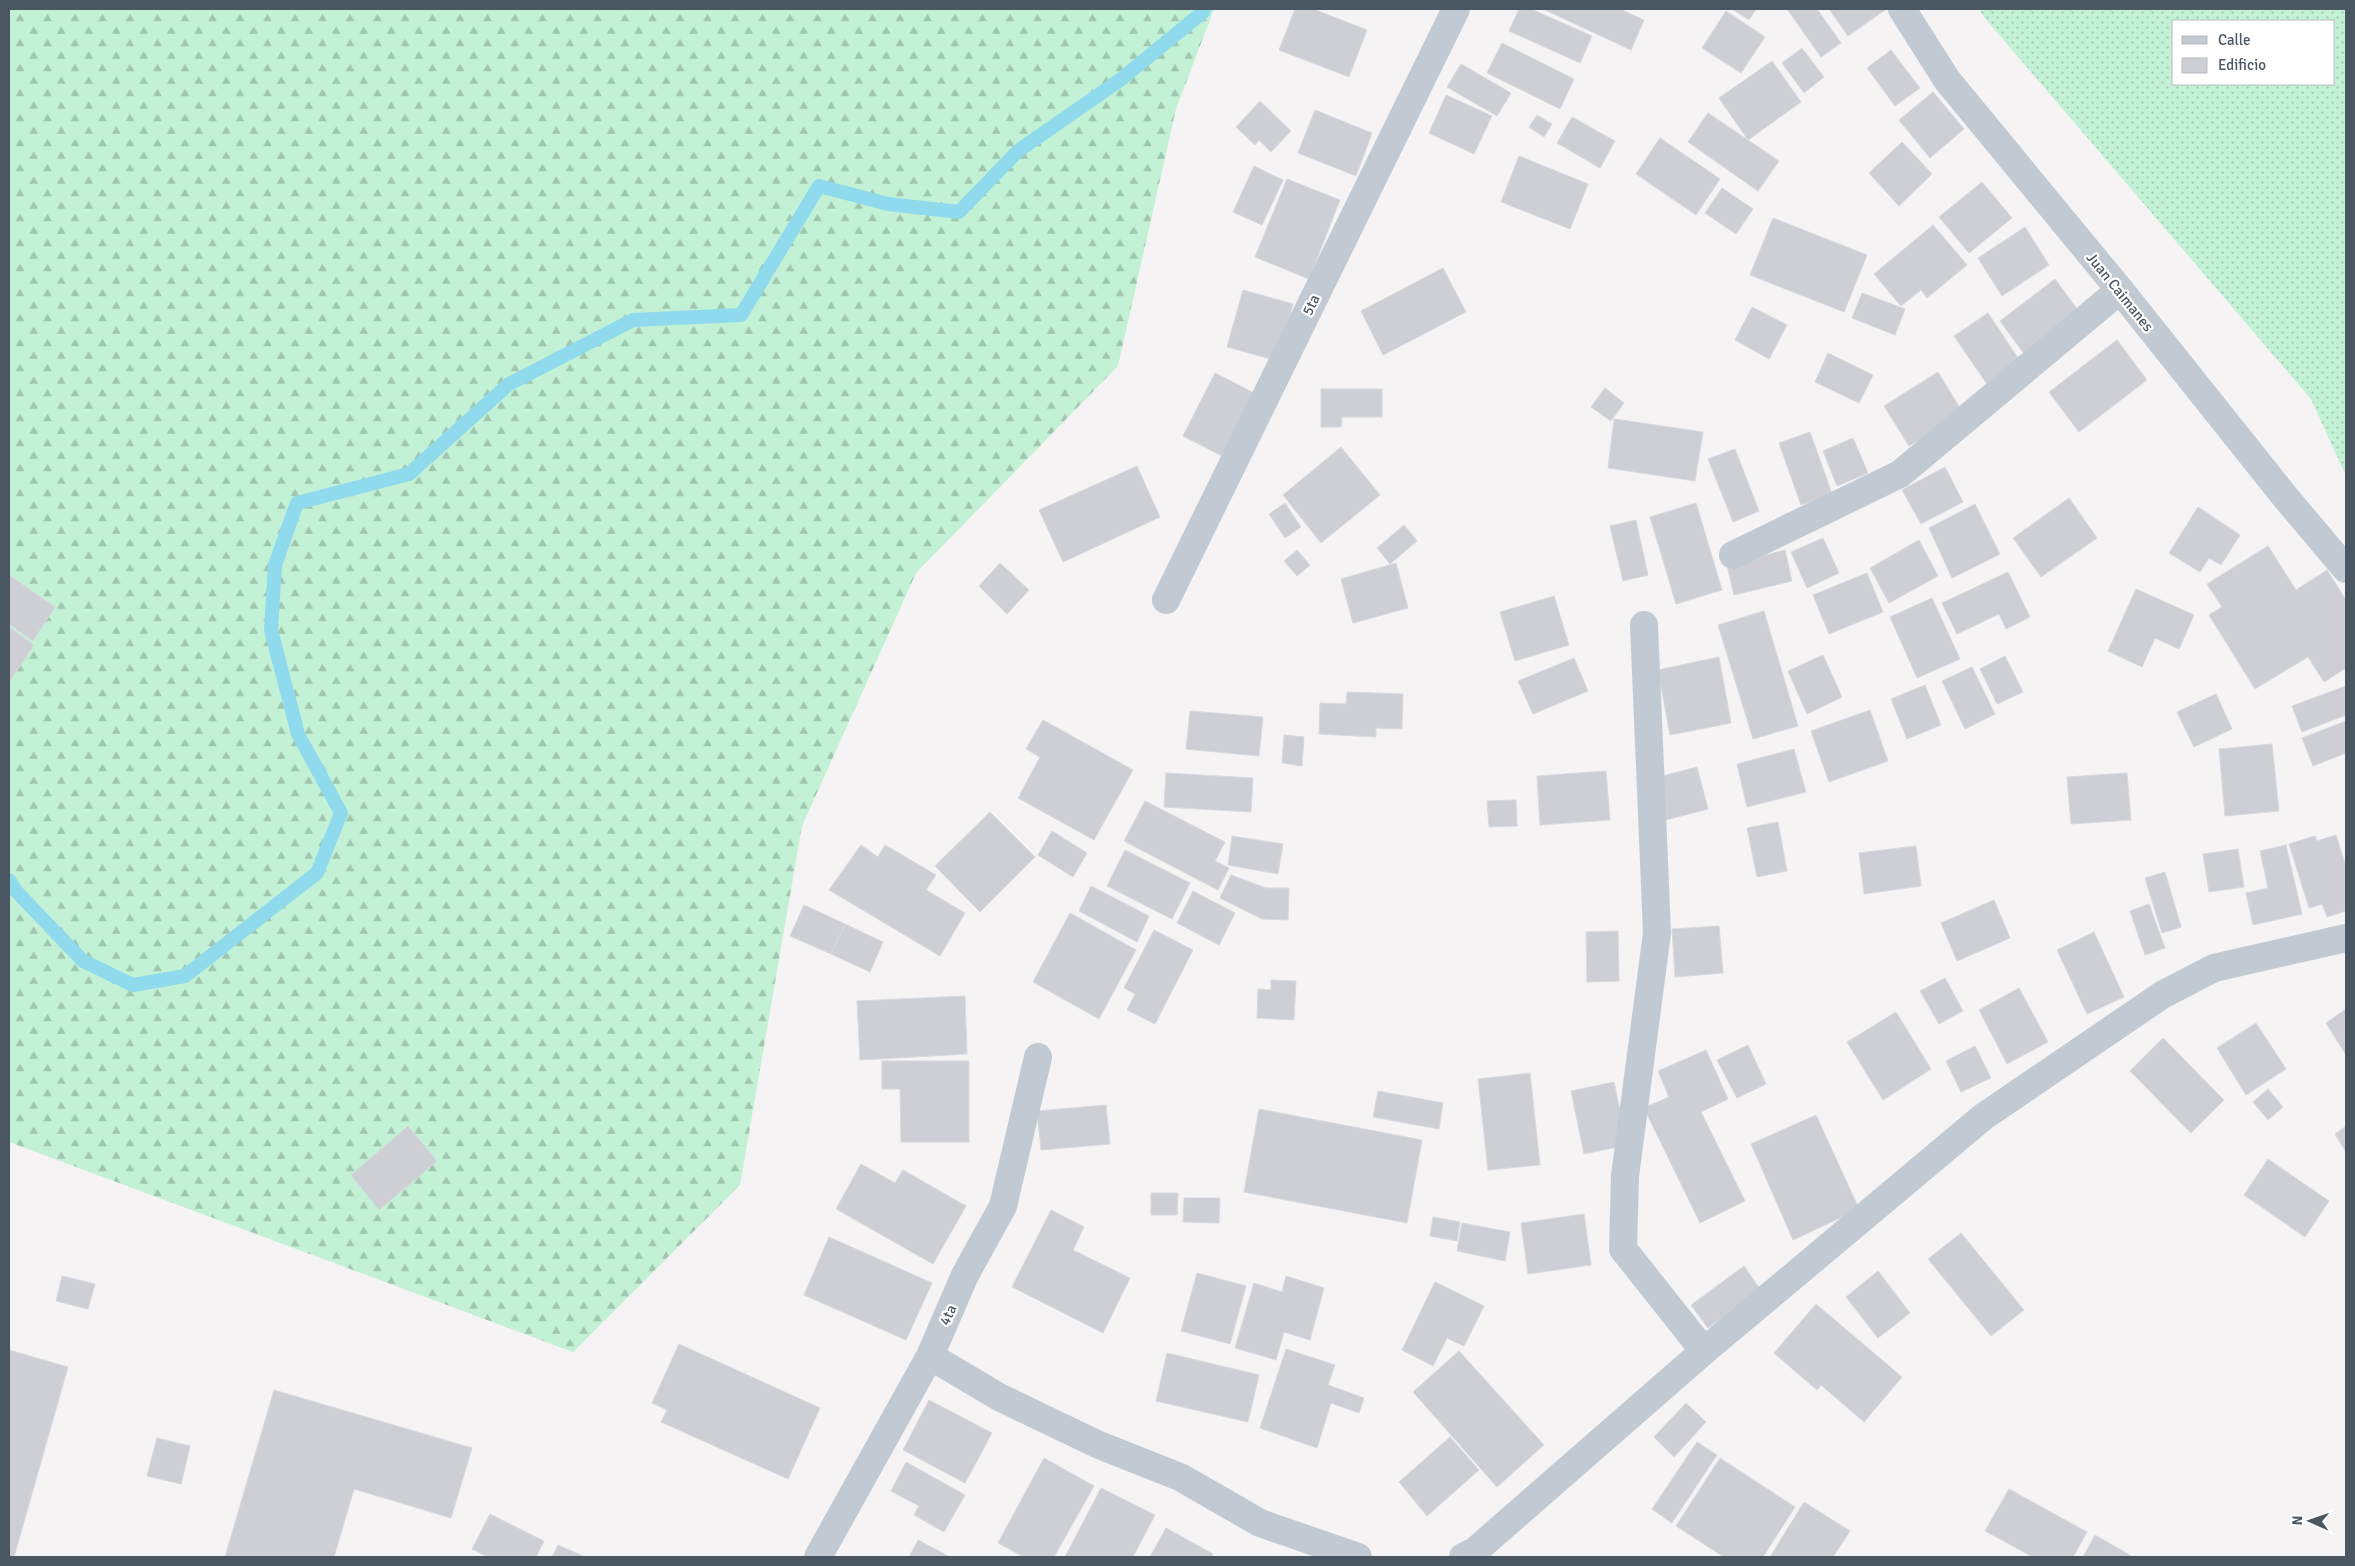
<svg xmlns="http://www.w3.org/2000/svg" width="2355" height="1566" font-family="Signika,sans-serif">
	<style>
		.grass { fill: url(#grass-dots); fill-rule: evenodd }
		.forest { fill: url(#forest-firs) }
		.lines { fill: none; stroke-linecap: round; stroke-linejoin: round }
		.stream { stroke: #90daee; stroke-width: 14 }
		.building { fill: #cdcfd5; stroke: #d7d9de }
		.street { stroke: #c1cad2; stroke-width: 28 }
		.labels { text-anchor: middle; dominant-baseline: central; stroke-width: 4.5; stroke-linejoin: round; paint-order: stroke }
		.street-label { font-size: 15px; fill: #4a5661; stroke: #fff }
	</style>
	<defs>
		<pattern id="grass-dots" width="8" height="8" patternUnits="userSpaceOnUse" patternTransform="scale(1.25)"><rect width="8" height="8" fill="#c3f1d5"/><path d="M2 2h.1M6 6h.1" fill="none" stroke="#a0c6b0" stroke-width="1.8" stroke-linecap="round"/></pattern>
		<pattern id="forest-firs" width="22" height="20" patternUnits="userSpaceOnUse" patternTransform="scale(1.25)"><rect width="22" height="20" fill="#c3f1d5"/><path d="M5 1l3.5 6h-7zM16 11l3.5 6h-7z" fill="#a0c6b0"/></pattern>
	</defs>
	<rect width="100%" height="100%" fill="#f5f3f3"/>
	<path class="grass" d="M1979 9H2346V476L2311 399 1983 16ZM2174 21H2334V84H2174Z"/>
	<path class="forest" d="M9 9H1214L1176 109 1118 366 916 573 802 826 740 1185 573 1352 9 1142Z"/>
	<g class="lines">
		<path class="stream" d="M9 880 16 891 83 961 133 985 185 976 317 873 341 813 298 734 271 630 275 565 297 503 409 474 509 384 633 320 741 315 819 186 888 204 959 212 1018 151 1120 80 1203 12 1204 9"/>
	</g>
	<path class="building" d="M1295 9H1313L1367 30 1349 77 1279 50Z
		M1519 9H1531L1592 36 1580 63 1509 31Z
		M1543 9H1620L1644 20 1631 50Z
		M1732 9H1756L1749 20Z
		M1787 9H1817L1841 43 1821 57Z
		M1829 9H1884L1885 10 1848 36Z
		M1726 11 1765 37 1741 73 1702 48Z
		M1502 43 1574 79 1560 109 1487 73Z
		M1802 48 1824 77 1804 93 1782 63Z
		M1891 50 1920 88 1895 106 1867 68Z
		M1772 61 1801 102 1748 140 1719 98Z
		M1461 64 1511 93 1497 116 1447 87Z
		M1933 92 1964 129 1930 158 1899 120Z
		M1446 95 1492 116 1474 154 1429 133Z
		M1260 101 1291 131 1271 152 1259 140 1255 145 1236 127Z
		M1315 110 1372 133 1356 176 1298 153Z
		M1708 113 1779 161 1758 191 1688 142Z
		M1537 115 1552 124 1544 137 1529 127Z
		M1572 117 1615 141 1600 168 1557 143Z
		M1660 138 1720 179 1696 215 1636 174Z
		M1902 142 1932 174 1899 206 1869 173Z
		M1519 156 1588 184 1570 229 1501 202Z
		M1254 166 1283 180 1262 225 1233 212Z
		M1287 179 1340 200 1309 279 1255 257Z
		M1982 182 2012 218 1969 253 1939 217Z
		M1722 188 1753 209 1736 234 1705 213Z
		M1773 218 1867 255 1844 312 1750 275Z
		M1933 225 1967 265 1927 298 1921 290 1901 306 1874 274Z
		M2025 227 2049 265 2002 296 1978 258Z
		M1443 268 1466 312 1383 355 1361 311Z
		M2055 279 2083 317 2028 359 2000 321Z
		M1243 290 1293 304 1278 361 1227 347Z
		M1862 293 1905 309 1895 335 1852 318Z
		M1752 307 1787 325 1769 359 1735 340Z
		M1988 313 2022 364 1989 387 1954 336Z
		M2117 340 2147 380 2079 432 2049 392Z
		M1828 353 1873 375 1859 403 1815 382Z
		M1938 372 1963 413 1909 446 1884 406Z
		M1215 373 1258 395 1226 458 1183 436Z
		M1605 388 1624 403 1611 421 1591 407Z
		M1321 389H1382V417H1342L1341 427H1321Z
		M1614 419 1703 432 1695 481 1608 468Z
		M1810 432 1832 494 1801 505 1779 443Z
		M1853 438 1868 473 1837 486 1823 451Z
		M1341 447 1380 495 1321 543 1283 495Z
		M1735 449 1759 511 1733 522 1708 459Z
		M1137 466 1160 517 1063 562 1039 510Z
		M1945 467 1963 502 1921 524 1902 490Z
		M2069 498 2097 538 2041 577 2013 538Z
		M1285 503 1301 527 1285 538 1269 514Z
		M1696 503 1722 590 1676 604 1650 517Z
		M1975 504 2000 554 1952 578 1929 528Z
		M2198 507 2240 535 2221 565 2209 558 2200 572 2169 553Z
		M1636 520 1648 575 1623 581 1610 526Z
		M1404 525 1417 541 1390 564 1377 548Z
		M1823 538 1839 573 1807 588 1791 552Z
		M1919 540 1938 576 1889 603 1870 568Z
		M2268 546 2296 590 2327 570 2346 600V668L2324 682 2308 657 2255 689 2209 615 2222 607 2207 584Z
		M1297 550 1310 565 1297 576 1284 561Z
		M1785 550 1792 581 1734 595 1727 565Z
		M1000 563 1029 590 1007 614 979 586Z
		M1396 563 1408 608 1353 623 1341 579Z
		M2008 572 2030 617 2006 629 1999 614 1957 634 1942 603Z
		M1867 573 1883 612 1829 634 1813 595Z
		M9 575 55 607 33 641 9 624Z
		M2136 589 2194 615 2179 649 2155 638 2142 667 2108 651Z
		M1554 596 1569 645 1515 661 1500 612Z
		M1932 598 1960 659 1917 678 1890 617Z
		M1764 611 1798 726 1753 739 1718 625Z
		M9 627 34 645 9 682Z
		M1823 655 1842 697 1807 714 1788 671Z
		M2005 656 2023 692 1997 704 1980 669Z
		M1719 657 1731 723 1670 735 1658 670Z
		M1574 658 1588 691 1533 714 1518 681Z
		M1972 667 1995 714 1965 729 1942 681Z
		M1925 685 1941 725 1907 739 1891 699Z
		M2346 686V715L2302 732 2292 706Z
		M1347 692 1403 694 1402 729 1376 728V737L1319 734 1320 703 1346 704Z
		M2216 694 2232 729 2194 747 2177 712Z
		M1870 710 1888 761 1829 782 1811 731Z
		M1190 711 1263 717 1259 756 1186 749Z
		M1043 720 1133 770 1094 840 1018 798 1040 757 1026 749Z
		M2346 721V753L2313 766 2302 738Z
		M1284 735 1304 737 1302 766 1282 763Z
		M2272 744 2279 811 2225 816 2219 749Z
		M1794 749 1806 792 1747 807 1737 764Z
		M1697 767 1708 809 1666 820 1655 778Z
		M1606 771 1610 820 1540 825 1537 776Z
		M1166 773 1253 778 1251 812 1164 807Z
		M2127 773 2131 820 2071 824 2067 777Z
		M1516 800 1517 826 1489 827 1487 801Z
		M1145 801 1225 842 1215 861 1229 868 1218 890 1124 841Z
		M990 812 1035 857 980 912 935 866Z
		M1778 822 1787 871 1757 877 1747 828Z
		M1052 831 1087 853 1073 877 1038 855Z
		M2336 835 2346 867V911L2327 917 2322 904 2309 908 2289 844 2315 836 2317 841Z
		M1232 836 1283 844 1278 874 1228 865Z
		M861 845 878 857 885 845 936 875 926 890 965 913 940 956 829 890Z
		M2286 845 2302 914 2253 925 2246 893 2268 888 2260 851Z
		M1916 846 1921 886 1864 894 1859 853Z
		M2238 849 2244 887 2209 892 2203 854Z
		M1125 850 1190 883 1172 919 1107 886Z
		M2165 872 2181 927 2162 933 2145 878Z
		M1231 875 1266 888H1289L1288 920 1262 919 1220 898Z
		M1091 886 1149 916 1137 942 1079 911Z
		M1193 891 1235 913 1219 945 1177 923Z
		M1994 900 2010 938 1957 961 1941 923Z
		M2149 904 2165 948 2145 955 2130 911Z
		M804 905 845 924 831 954 790 936Z
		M1070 913 1136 950 1099 1019 1033 982Z
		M845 924 883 942 870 972 831 954Z
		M1719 926 1723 973 1675 977 1672 929Z
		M1154 930 1193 950 1155 1024 1127 1010 1135 994 1124 988Z
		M1618 931 1619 981 1587 982 1586 932Z
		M2094 932 2124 997 2087 1014 2057 950Z
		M1945 978 1963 1011 1939 1024 1920 991Z
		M1271 980 1296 981 1294 1020 1257 1018 1258 989 1271 990Z
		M2019 988 2048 1042 2007 1064 1979 1010Z
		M965 996 967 1054 860 1060 857 1001Z
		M2346 1009V1055L2326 1023Z
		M1896 1012 1931 1069 1883 1100 1847 1042Z
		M2256 1023 2286 1069 2246 1095 2217 1048Z
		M2163 1038 2224 1100 2191 1133 2130 1071Z
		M1748 1045 1766 1084 1737 1098 1717 1060Z
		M1975 1046 1991 1078 1961 1092 1946 1061Z
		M1706 1050 1728 1099 1701 1112 1745 1201 1700 1223 1644 1108 1669 1097 1658 1071Z
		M882 1061H969V1142H901L900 1089H882Z
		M1530 1073 1540 1165 1488 1170 1478 1079Z
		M1614 1082 1627 1145 1584 1154 1571 1091Z
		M2268 1089 2283 1107 2268 1120 2253 1102Z
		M1378 1091 1443 1103 1439 1129 1373 1117Z
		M1106 1105 1110 1144 1041 1150 1037 1111Z
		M1259 1109 1422 1140 1407 1223 1244 1192Z
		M1816 1115 1859 1209 1793 1240 1751 1144Z
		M408 1126 437 1161 379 1210 351 1175Z
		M2346 1126V1152L2335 1134Z
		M2268 1159 2329 1201 2305 1237 2244 1195Z
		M861 1164 895 1183 903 1170 966 1206 933 1264 836 1209Z
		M1151 1193H1178L1177 1215H1151Z
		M1184 1198H1220L1219 1223 1183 1222Z
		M1051 1210 1084 1227 1073 1250 1130 1278 1103 1333 1012 1287Z
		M1584 1214 1591 1265 1528 1274 1521 1223Z
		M1433 1217 1460 1222 1457 1241 1430 1236Z
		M1462 1223 1510 1232 1505 1261 1457 1251Z
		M1961 1233 2024 1310 1991 1336 1928 1259Z
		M829 1237 932 1283 906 1340 804 1295Z
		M1744 1266 1760 1289 1708 1328 1691 1305Z
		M1878 1271 1910 1313 1878 1338 1846 1297Z
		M1197 1273 1246 1286 1230 1344 1181 1331Z
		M62 1276 95 1284 88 1309 56 1301Z
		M1286 1276 1324 1288 1310 1340 1284 1332 1276 1360 1235 1348 1254 1283 1282 1292Z
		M1435 1282 1484 1306 1464 1346 1447 1338 1433 1366 1402 1350Z
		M1816 1304 1902 1377 1864 1422 1821 1385 1817 1390 1774 1353Z
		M679 1344 820 1408 788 1479 661 1422 667 1410 652 1403Z
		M1286 1349 1335 1365 1328 1385 1364 1398 1359 1413 1331 1403 1317 1448 1260 1428Z
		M9 1350 68 1367 14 1557H9Z
		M1459 1351 1544 1445 1497 1487 1413 1392Z
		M1167 1353 1259 1375 1248 1422 1156 1401Z
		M274 1390 472 1448 451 1518 354 1489 334 1557H225Z
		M929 1400 992 1433 965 1483 903 1450Z
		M1686 1403 1706 1422 1674 1457 1654 1437Z
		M1450 1437 1479 1470 1427 1516 1399 1482Z
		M157 1438 190 1446 181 1484 147 1476Z
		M1697 1442 1717 1455 1672 1523 1652 1509Z
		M1044 1458 1094 1486 1054 1557H1024L998 1543Z
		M1720 1458 1795 1507 1763 1557H1724L1676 1526Z
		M906 1462 965 1495 944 1532 914 1515 919 1506 891 1491Z
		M1101 1488 1155 1515 1133 1557H1065Z
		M2009 1489 2087 1532 2073 1557H2033L1985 1531Z
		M1804 1502 1850 1531 1833 1557H1770Z
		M490 1514 544 1541 536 1557H488L472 1549Z
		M1166 1528 1213 1554 1211 1557H1150Z
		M2095 1535 2133 1557H2083Z
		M918 1540 950 1557H909Z
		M558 1545 585 1557H552Z"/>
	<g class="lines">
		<path class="street" d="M1902 9 1947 80 2120 290 2286 498 2346 569
			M1733 555 1900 474 2120 290
			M1166 600 1456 9
			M1644 625 1657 933 1625 1176 1623 1249 1704 1351
			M930 1356 999 1397 1099 1445 1180 1477 1260 1523 1358 1557
			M818 1557 930 1356 965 1275 1003 1206 1038 1057
			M1463 1557 1475 1551 1704 1351 1983 1117 2162 995 2214 968 2346 938"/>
	</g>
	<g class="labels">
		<g class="street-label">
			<text transform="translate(2120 292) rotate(51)">Juan Caimanes</text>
			<text transform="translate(1311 305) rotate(-64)">5ta</text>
			<text transform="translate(948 1315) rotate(-66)">4ta</text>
		</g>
	</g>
	<rect width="2355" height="1566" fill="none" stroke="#4a5661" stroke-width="20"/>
	<rect x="2172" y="20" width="162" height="65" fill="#ffffff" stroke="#b7bbc0"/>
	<rect x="2182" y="36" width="25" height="8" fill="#c1cad2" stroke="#b7bbc0"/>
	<text x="2218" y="45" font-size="15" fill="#4a5661">Calle</text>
	<rect x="2182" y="58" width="25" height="15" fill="#cdcfd5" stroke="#b7bbc0"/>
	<text x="2218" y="70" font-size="15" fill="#4a5661">Edificio</text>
	<g transform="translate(2310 1521) rotate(272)" stroke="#ffffff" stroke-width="4" paint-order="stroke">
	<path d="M0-4L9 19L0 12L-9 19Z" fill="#4a5661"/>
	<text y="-8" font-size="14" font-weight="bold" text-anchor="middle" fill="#4a5661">N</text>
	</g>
</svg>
